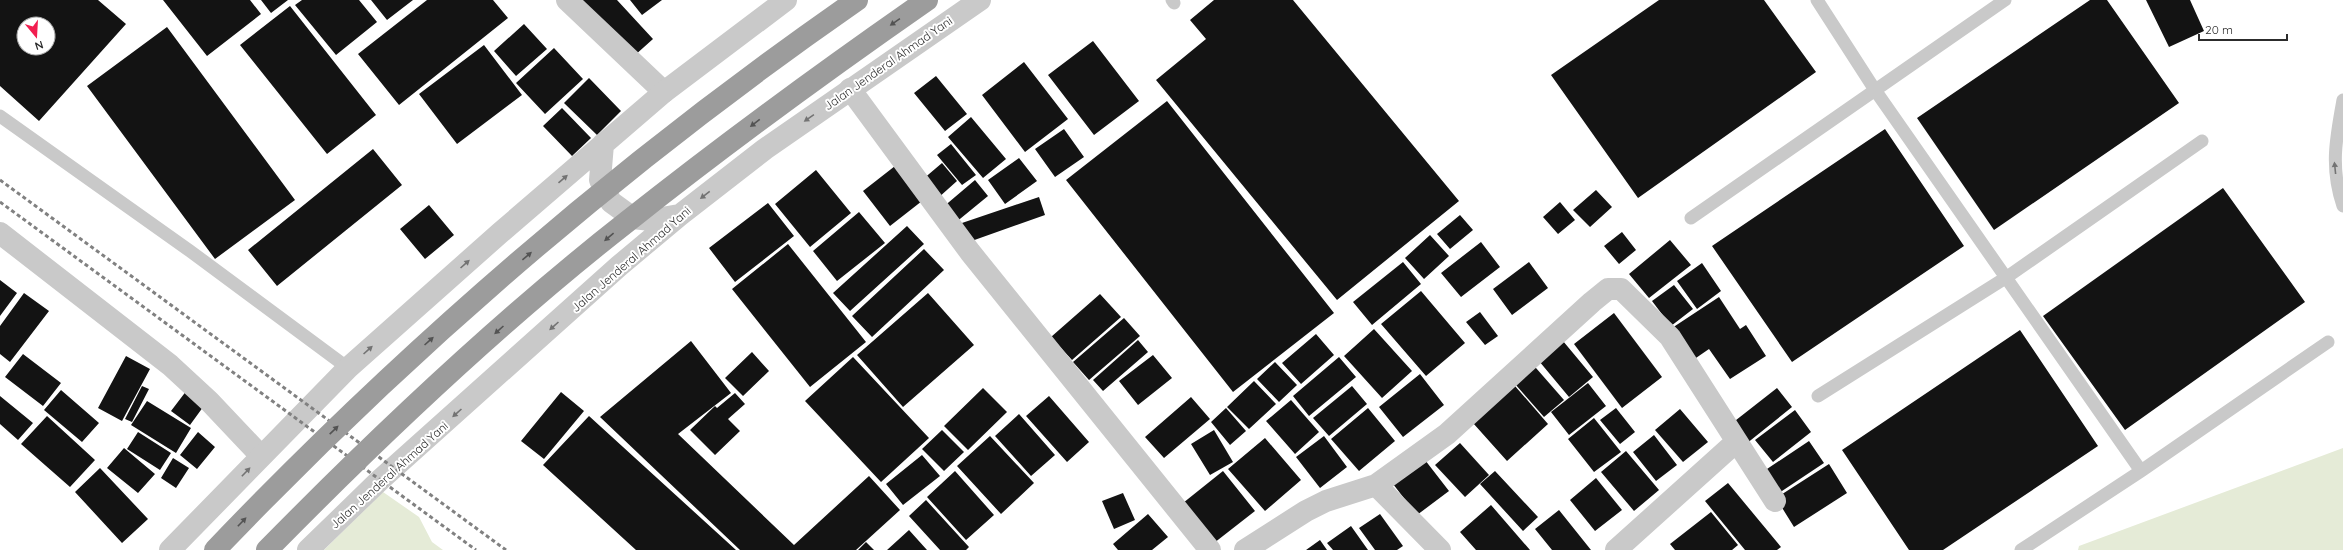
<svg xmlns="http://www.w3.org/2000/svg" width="2343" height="550" font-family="Quicksand,sans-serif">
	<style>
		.green { fill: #e5ebd7 }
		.building { fill: #131313; fill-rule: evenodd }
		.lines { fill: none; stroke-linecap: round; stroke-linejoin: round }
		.service { stroke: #c9c9c9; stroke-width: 13 }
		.minor { stroke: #c9c9c9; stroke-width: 22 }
		.tertiary { stroke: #c9c9c9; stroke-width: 22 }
		.rail { stroke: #818181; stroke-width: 3; stroke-dasharray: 4 3; stroke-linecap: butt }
		.trunk-bridge { stroke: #9c9c9c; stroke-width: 22 }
		.oneway { fill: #535353 }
		.oneway2 { fill: #737373 }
		.labels { text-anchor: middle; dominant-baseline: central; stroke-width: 4; stroke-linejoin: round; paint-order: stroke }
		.street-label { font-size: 12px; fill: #2c2c2c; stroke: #fff }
	</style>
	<rect width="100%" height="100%" fill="#fff"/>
	<path class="green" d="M2343 448V550H2078L2079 546Z
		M383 492 419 517 432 542 443 550H324Z"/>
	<path class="building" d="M0 0H98L126 24 39 121 0 86ZM24 24H48V48H24Z
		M163 0H250L261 14 207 56Z
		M261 0H288L271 13Z
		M302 0H359L377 22 336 55 295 5Z
		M371 0H413L387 20Z
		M427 0H493L508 18 399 105 358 54Z
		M582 0H617L653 39 634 56Z
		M630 0H662L642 15Z
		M1214 0H1293L1459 201 1337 300 1156 80 1206 39 1190 20Z
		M1659 0H1764L1816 72 1638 198 1551 75Z
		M2090 0H2107L2179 103 1994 230 1917 118Z
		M2146 0H2190L2204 31 2169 47Z
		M290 6 376 115 327 154 240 45Z
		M524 24 547 49 516 76 494 51Z
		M167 27 295 200 215 259 87 86Z
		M1093 41 1139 101 1094 135 1048 75Z
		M484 45 522 95 457 144 419 94Z
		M554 48 583 79 545 114 516 83Z
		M1024 62 1068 119 1025 152 982 95Z
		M936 76 967 114 945 131 914 93Z
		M589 78 621 111 597 135 564 103Z
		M1167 101 1334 313 1233 392 1066 180Z
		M562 108 591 138 572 156 543 126Z
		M971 117 1006 159 983 178 948 137Z
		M1064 129 1084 157 1055 177 1035 149Z
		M1885 129 1964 246 1792 362 1712 246Z
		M951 144 976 175 962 185 937 155Z
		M373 149 402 185 277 286 248 250Z
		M1019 158 1037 181 1005 204 988 180Z
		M942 163 957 181 938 198 922 180Z
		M895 166 922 201 890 226 863 191Z
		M816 170 851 213 810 247 775 204Z
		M975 180 988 196 955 223 942 208Z
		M2223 188 2305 302 2125 430 2043 316Z
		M1596 190 1612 207 1590 227 1573 210Z
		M1039 197 1045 215 966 243 959 224Z
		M1560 202 1575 220 1558 234 1543 217Z
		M768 203 794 236 735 282 709 248Z
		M429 205 454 235 425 259 400 229Z
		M859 212 885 243 837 281 813 251Z
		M1460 215 1473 230 1450 249 1437 234Z
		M907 226 924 244 850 311 833 293Z
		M1622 232 1636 250 1619 264 1604 246Z
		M1430 235 1449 256 1424 279 1405 258Z
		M1670 240 1691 265 1649 298 1629 274Z
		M1481 242 1500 267 1461 297 1441 273Z
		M788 244 866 342 810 387 732 289Z
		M924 249 944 270 872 337 852 316Z
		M1403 262 1421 284 1372 325 1353 302Z
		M1529 262 1548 288 1512 315 1493 289Z
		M1702 263 1721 291 1697 309 1677 281Z
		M0 280 17 293 0 316Z
		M1674 285 1693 309 1671 326 1652 301Z
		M1421 291 1465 343 1426 376 1381 324Z
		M24 293 49 311 10 362 0 354V326Z
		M928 293 974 345 903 407 857 355Z
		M1100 294 1121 317 1072 360 1051 337Z
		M1719 297 1740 329 1746 325 1766 356 1730 379 1709 349 1693 360 1672 328Z
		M1480 312 1498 336 1485 345 1466 322Z
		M1614 313 1662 377 1622 408 1574 344Z
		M1124 318 1140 336 1089 380 1073 362Z
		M1374 329 1412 371 1382 398 1344 356Z
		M2020 330 2098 446 1943 550H1909L1842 450Z
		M1316 334 1334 355 1301 384 1282 363Z
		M1558 335 1593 377 1569 397 1534 355Z
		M1138 340 1148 352 1103 391 1093 380Z
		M691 341 731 393 678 434 794 545 869 476 900 510 856 550H740L600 417Z
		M752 352 769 371 743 396 725 378Z
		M23 354 61 383 43 406 5 377Z
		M1153 355 1172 378 1138 405 1119 381Z
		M126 356 150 369 122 421 98 408Z
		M853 357 929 438 881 482 805 401Z
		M1339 357 1356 377 1309 416 1293 396Z
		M1529 360 1564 400 1544 417 1509 377Z
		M1275 362 1297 385 1279 402 1257 379Z
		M1420 374 1444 405 1403 437 1379 407Z
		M1254 381 1276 404 1249 429 1227 407Z
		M1588 383 1606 406 1569 435 1551 412Z
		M142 386 149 389 132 422 125 419Z
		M1352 386 1367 404 1329 436 1313 418Z
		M1515 386 1548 424 1507 461 1473 423Z
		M983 388 1007 412 968 450 944 426Z
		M1777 388 1792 407 1746 444 1731 424Z
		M61 390 99 423 82 442 44 410Z
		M187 390 206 403 190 425 171 411Z
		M561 392 584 411 544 459 521 441Z
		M735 393 745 404 728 419 740 431 715 455 690 430 715 406 717 408Z
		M0 396 33 423 18 440 0 424Z
		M1049 396 1089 442 1067 462 1026 416Z
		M1191 397 1210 419 1164 458 1145 437Z
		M1291 400 1319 432 1295 454 1266 421Z
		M147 401 191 428 176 453 131 425Z
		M1226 408 1246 431 1230 445 1211 422Z
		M1368 408 1395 441 1359 471 1331 439Z
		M1616 408 1635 432 1620 444 1600 420Z
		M1680 409 1708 442 1683 462 1655 430Z
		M1795 410 1811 432 1773 462 1755 440Z
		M1019 414 1055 455 1031 476 995 436Z
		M47 416 95 460 70 487 21 444Z
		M589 416 736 550H636L543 465Z
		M1594 418 1621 452 1594 472 1568 439Z
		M942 430 964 452 944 471 922 449Z
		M1214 430 1233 462 1210 475 1191 444Z
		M138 432 171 453 160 470 127 449Z
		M198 432 215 447 197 469 180 455Z
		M1654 435 1677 465 1656 481 1633 452Z
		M990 436 1034 483 1001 514 957 466Z
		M1324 436 1347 467 1320 488 1296 457Z
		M1265 438 1301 480 1265 511 1228 469Z
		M1809 441 1824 463 1779 493 1764 471Z
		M1460 443 1489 475 1465 497 1435 465Z
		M124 448 155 474 138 493 107 468Z
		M1626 451 1659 490 1634 511 1601 472Z
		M922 455 940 476 903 505 886 484Z
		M173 458 189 468 176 488 161 478Z
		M1425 460 1449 491 1417 515 1393 484Z
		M1829 464 1847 493 1794 527 1776 498Z
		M100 468 148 519 122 543 75 492Z
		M955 471 994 515 966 540 927 497Z
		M1223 471 1255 511 1214 543 1183 503Z
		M1495 471 1538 517 1523 531 1480 484Z
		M1596 478 1622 510 1595 531 1570 500Z
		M1728 483 1781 547 1777 550H1745L1705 501Z
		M1123 493 1135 520 1114 529 1102 501Z
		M926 500 969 547 966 550H940L909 516Z
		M1491 505 1530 550H1476L1460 532Z
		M1559 510 1591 550H1552L1535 529Z
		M1711 512 1738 545 1732 550H1675L1670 544Z
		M1148 514 1168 537 1152 550H1118L1113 544Z
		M1380 514 1403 546 1397 550H1375L1359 528Z
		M1351 526 1368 550H1333L1327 543Z
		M909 530 927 550H887Z
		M1320 540 1327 550H1306Z
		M866 542 874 550H858Z"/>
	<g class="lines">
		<path class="service" d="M1172 0 1174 3
			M1817 0 1875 90 2141 471
			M2343 100C2336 138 2330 168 2343 206
			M0 116 190 251 348 368
			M1691 218 2005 0
			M1818 396 2007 277 2202 141
			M2021 550 2141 471 2328 342"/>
		<path class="minor" d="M567 0 664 92
			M850 89 970 252 1210 550
			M0 233 170 365 209 401 261 456
			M1376 485 1440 550
			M1245 550 1306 511 1326 501 1376 485 1447 434 1592 302 1608 289H1621L1670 337 1775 501
			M1616 550 1736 442"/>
		<path class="tertiary" d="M603 144 600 180 611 202 633 218 651 220 679 215
			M170 550 348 368 500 233 664 92 786 0
			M308 550 380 480 619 266 680 215 765 149 980 0"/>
		<path class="rail" d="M0 180 506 550
			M0 202 476 550"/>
		<path class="trunk-bridge" d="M215 550C410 346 625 161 857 0
			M267 550C381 434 500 321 628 221 725 144 825 71 927 0"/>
	</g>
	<defs><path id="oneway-solid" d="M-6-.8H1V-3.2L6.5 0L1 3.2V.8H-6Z"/></defs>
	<g class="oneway">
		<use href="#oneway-solid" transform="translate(895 22) rotate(145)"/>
		<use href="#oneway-solid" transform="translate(755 123) rotate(142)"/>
		<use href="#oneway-solid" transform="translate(609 237) rotate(140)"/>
		<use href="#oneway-solid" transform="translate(527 256) rotate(-40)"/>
		<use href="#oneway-solid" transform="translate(499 330) rotate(138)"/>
		<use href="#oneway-solid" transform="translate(429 341) rotate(-42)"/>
		<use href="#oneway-solid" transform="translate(334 430) rotate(-44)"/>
		<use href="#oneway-solid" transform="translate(242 522) rotate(-46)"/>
	</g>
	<g class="oneway2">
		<use href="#oneway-solid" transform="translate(809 118) rotate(145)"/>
		<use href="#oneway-solid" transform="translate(2335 168) rotate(-96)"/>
		<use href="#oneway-solid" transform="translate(563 179) rotate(-41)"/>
		<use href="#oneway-solid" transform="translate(705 195) rotate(142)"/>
		<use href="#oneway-solid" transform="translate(465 264) rotate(-42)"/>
		<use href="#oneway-solid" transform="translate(554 326) rotate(138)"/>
		<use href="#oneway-solid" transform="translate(368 350) rotate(-42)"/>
		<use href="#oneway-solid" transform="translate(457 413) rotate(138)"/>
		<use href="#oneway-solid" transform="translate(246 472) rotate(-46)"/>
	</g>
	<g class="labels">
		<g class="street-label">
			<text transform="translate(888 63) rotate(-35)">Jalan Jenderal Ahmad Yani</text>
			<text transform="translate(631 259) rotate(-41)">Jalan Jenderal Ahmad Yani</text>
			<text transform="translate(389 475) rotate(-42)">Jalan Jenderal Ahmad Yani</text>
		</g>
	</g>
	<g transform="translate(36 36) rotate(162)"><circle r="19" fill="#ffffff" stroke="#ababab"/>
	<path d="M0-3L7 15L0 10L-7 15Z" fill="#f21e50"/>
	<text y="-6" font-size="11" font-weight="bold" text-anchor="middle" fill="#2c2c2c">N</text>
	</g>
	<path d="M2199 34v6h88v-6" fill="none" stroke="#2c2c2c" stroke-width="2"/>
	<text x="2205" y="34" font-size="12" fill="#2c2c2c" stroke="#ffffff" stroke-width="3" paint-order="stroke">20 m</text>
</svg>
